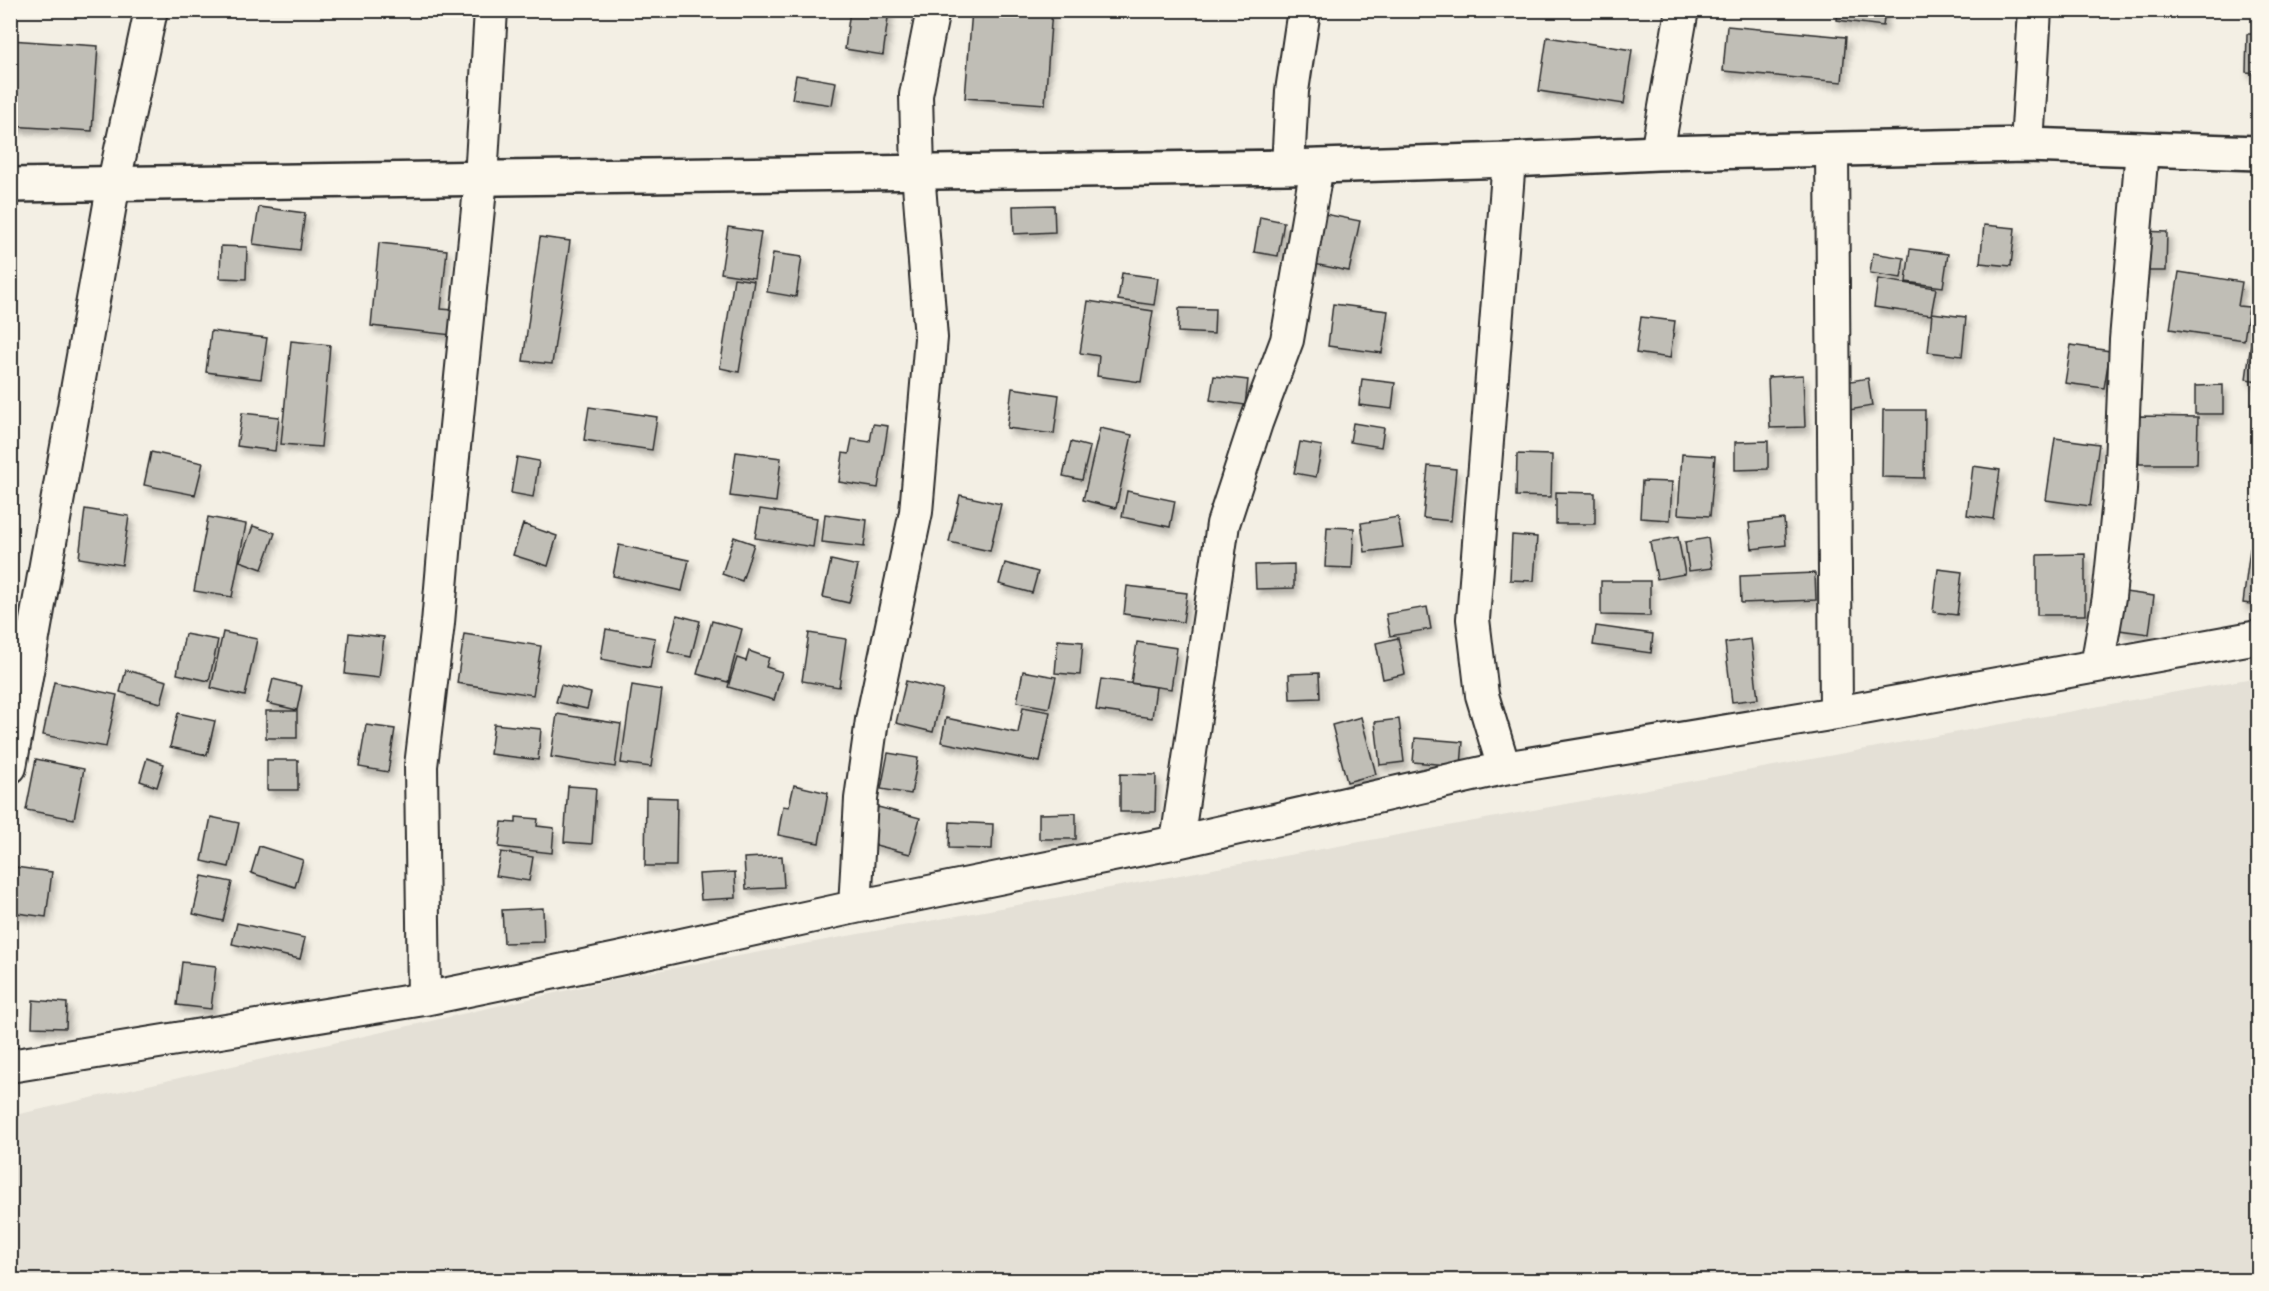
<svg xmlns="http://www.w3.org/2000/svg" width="2269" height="1291" font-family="'Gochi Hand',sans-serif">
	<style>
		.built { fill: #e4e0d6 }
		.building { fill: #c0beb6; stroke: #2b2b2b; stroke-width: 1.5; filter: url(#shadow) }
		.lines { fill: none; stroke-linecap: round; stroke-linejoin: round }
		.street-casing { stroke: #2b2b2b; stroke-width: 36 }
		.secondary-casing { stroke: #2b2b2b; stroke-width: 38 }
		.street { stroke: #fbf7ec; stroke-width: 32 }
		.secondary { stroke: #fbf7ec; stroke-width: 33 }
	</style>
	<defs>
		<filter id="shadow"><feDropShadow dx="3.5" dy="6" stdDeviation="3" flood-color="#0004"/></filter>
	</defs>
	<rect width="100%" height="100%" fill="#f3efe4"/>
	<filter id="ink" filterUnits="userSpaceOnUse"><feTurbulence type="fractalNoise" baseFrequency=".0167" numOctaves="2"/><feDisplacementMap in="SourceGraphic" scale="12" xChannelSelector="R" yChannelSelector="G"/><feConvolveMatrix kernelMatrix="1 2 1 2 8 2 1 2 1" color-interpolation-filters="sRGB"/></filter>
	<g filter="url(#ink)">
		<path class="built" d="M2258 677V1280H11V1116L630 976Z"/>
		<path class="building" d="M850 10H889L883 55 845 49Z
			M972 10H1052L1045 104 965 98Z
			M1838 10H1885L1883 26 1837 20Z
			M1727 26 1846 37 1842 82 1723 71Z
			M2247 34H2258V73L2246 72Z
			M1547 37 1632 50 1624 104 1539 91Z
			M10 40 98 46 92 131 10 126Z
			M796 75 836 82 832 105 792 99Z
			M1054 205 1055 232 1014 234 1013 206Z
			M259 207 305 213 300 250 253 244Z
			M1320 213 1360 221 1349 271 1309 263Z
			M1260 217 1284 222 1278 256 1254 252Z
			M1984 225 2015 228 2011 266 1980 263Z
			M728 227 761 232 754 278 721 273Z
			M2139 231 2167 232 2166 271H2138Z
			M540 237 570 241 552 364 523 361Z
			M379 243 447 250 441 309 454 310 452 335 371 326Z
			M221 246 247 247 246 279 220 278Z
			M1910 249 1948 254 1943 287 1906 282Z
			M773 253 802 257 796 297 767 292Z
			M1873 253 1904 258 1901 278 1870 273Z
			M2179 272 2242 282 2238 306 2249 307 2244 340 2170 329Z
			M1122 273 1158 278 1154 305 1118 300Z
			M734 278 754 281 739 372 720 368Z
			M1878 279 1936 288 1931 315 1874 307Z
			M1088 301 1153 311 1141 382 1097 376 1099 356 1080 353Z
			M1333 304 1388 311 1382 353 1328 346Z
			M1179 308 1215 309 1214 334 1178 332Z
			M1932 313 1966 317 1962 356 1928 352Z
			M2255 314H2258V381L2246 379Z
			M1641 317 1675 321 1670 358 1636 353Z
			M211 331 267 338 261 379 206 372Z
			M291 341 330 345 321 447 281 444Z
			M2071 345 2110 351 2104 388 2065 383Z
			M1803 375 1805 427 1770 428 1768 377Z
			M1214 376 1248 380 1245 405 1210 400Z
			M1868 378 1872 406 1844 411 1839 383Z
			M1362 379 1395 383 1392 409 1359 405Z
			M2223 385V414H2195V386Z
			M1012 388 1059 395 1054 434 1007 428Z
			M589 407 657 417 652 450 584 440Z
			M1883 410H1925L1924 478 1882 477Z
			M242 413 279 417 275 451 237 446Z
			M2139 416 2198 417 2197 464H2139Z
			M1353 423 1384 428 1381 447 1350 442Z
			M873 424 888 426 878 488 839 482 843 453 849 454 852 439 870 442Z
			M1100 428 1132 435 1116 508 1083 500Z
			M2055 438 2099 444 2090 506 2046 500Z
			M1768 441V469L1735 470V442Z
			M1071 442 1090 447 1082 480 1063 476Z
			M1300 442 1322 446 1316 477 1294 473Z
			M151 452 203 463 195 495 144 485Z
			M736 452 781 458 776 502 730 496Z
			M1517 454 1552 455 1551 497 1516 496Z
			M1682 454 1715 456 1710 516 1678 514Z
			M517 457 539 461 533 497 511 493Z
			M1428 466 1456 469 1451 521 1423 518Z
			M1973 466 2000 470 1993 519 1967 515Z
			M1642 481 1672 482 1670 520 1640 518Z
			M1127 491 1175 501 1170 527 1122 517Z
			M1556 492 1595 493V524H1556Z
			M960 495 1001 504 990 551 949 542Z
			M85 509 129 516 122 565 79 558Z
			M760 509 817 518 813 547 755 538Z
			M825 514 867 520 864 547 822 542Z
			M208 517 246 524 232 597 194 591Z
			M1398 517 1403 547 1365 552 1361 523Z
			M1784 519 1786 545 1752 549 1749 523Z
			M523 524 557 536 548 566 513 555Z
			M253 526 275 533 262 569 240 561Z
			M1327 527 1354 528 1352 568 1325 567Z
			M1512 535 1537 537 1534 581 1510 580Z
			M734 537 754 544 742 581 722 574Z
			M1678 537 1685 574 1657 579 1650 542Z
			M1708 538 1712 568 1689 571 1685 542Z
			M619 545 689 560 682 591 613 576Z
			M2250 549 2258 551V605L2243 603Z
			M2085 554V615H2037V555Z
			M831 560 858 566 849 603 823 597Z
			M1005 563 1038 572 1032 593 999 584Z
			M1294 564V588L1256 589 1255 565Z
			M1938 569 1962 572 1957 615 1933 612Z
			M1815 573 1816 600 1741 603 1740 576Z
			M1601 581H1650V616L1601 615Z
			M1127 586 1187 593 1183 622 1124 614Z
			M2125 592 2154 596 2149 634 2119 630Z
			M1427 607 1431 629 1390 636 1386 614Z
			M677 615 700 621 691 657 668 652Z
			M712 621 742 629 728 682 697 674Z
			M1596 626 1653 634 1651 653 1593 645Z
			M606 629 655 638 650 668 601 659Z
			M223 632 257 639 245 696 211 688Z
			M349 633 384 637 379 678 345 674Z
			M809 633 846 639 839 687 802 681Z
			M185 634 218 640 209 681 177 674Z
			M464 634 541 646 533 695 457 683Z
			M1398 638 1405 674 1383 679 1376 643Z
			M1751 639 1758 699 1732 702 1725 643Z
			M1058 640 1083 642 1080 675 1055 673Z
			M1137 642 1177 648 1171 689 1131 683Z
			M749 651 769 658 766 667 782 672 774 700 728 687 737 658 746 661Z
			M126 670 167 681 161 703 120 692Z
			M1023 671 1056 677 1049 708 1017 702Z
			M1319 673 1320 698 1290 699 1289 674Z
			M273 679 302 686 297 710 267 703Z
			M1101 679 1156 687 1152 718 1096 710Z
			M906 681 943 690 933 732 896 723Z
			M54 682 117 695 106 747 43 735Z
			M561 685 591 693 587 709 556 702Z
			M632 685 662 690 651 767 621 763Z
			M1023 707 1050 712 1040 762 941 742 946 718 1018 733Z
			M266 711H297V738H266Z
			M178 713 215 721 207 755 170 747Z
			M557 714 621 724 615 767 551 757Z
			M1361 717 1376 774 1347 782 1332 725Z
			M1399 719 1404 762 1380 765 1375 722Z
			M494 724 541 729 538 760 490 754Z
			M366 725 395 729 388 772 359 767Z
			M1415 738 1463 742 1461 766 1413 762Z
			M888 753 918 758 911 794 881 789Z
			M147 758 164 764 157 787 140 781Z
			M36 759 84 769 74 819 26 810Z
			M267 760H298V790H267Z
			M1120 774 1156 775 1155 812H1120Z
			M794 785 828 793 819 843 778 835 783 806 789 807Z
			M568 786 596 788 592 844 564 842Z
			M646 797 677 798 676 866H645Z
			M878 807 920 818 910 854 868 843Z
			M1076 813V839H1039V814Z
			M211 817 239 823 229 867 202 861Z
			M516 817 538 819 537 826 554 828 552 853 499 847 502 822 516 823Z
			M950 822 993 824 992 849 949 848Z
			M259 846 303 860 295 887 251 873Z
			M501 852 533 857 529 881 496 876Z
			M782 856 784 887 746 889 744 858Z
			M15 867 52 872 46 917 10 912Z
			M735 872 736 898 701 900 699 874Z
			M202 876 232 882 223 921 193 914Z
			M543 908 544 942 504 943 502 910Z
			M237 923 305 938 300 959 232 944Z
			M182 962 216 966 211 1009 177 1005Z
			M33 1000 67 1003 66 1028 32 1027Z"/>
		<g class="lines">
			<g class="street-casing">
				<path id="street" d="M2027 145 2035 10
					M1832 149 1836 713
					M1657 153 1682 10
					M1288 167 1292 91 1304 10
					M2097 666 2109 597 2120 490 2126 340 2142 149
					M10 767 114 182 151 10
					M1504 768 1482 695 1473 619 1509 160
					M1177 842 1223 524 1256 423 1287 340 1317 166
					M855 907 861 799 872 720 916 512 931 338 918 172 916 95 933 10
					M424 999 421 766 438 623 448 506 481 179 491 10
					M10 1066 424 999 618 959 855 907 1177 842 1504 768 1836 713 2258 637"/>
			</g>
			<g class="secondary-casing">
				<path id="secondary" d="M10 185 1288 167 1509 160 1657 153 2027 145 2258 153"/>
			</g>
			<use href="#street" class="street"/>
			<use href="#secondary" class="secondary"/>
		</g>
	</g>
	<rect width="2269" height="1291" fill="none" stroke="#fbf7ec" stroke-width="36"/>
	<rect x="18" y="18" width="2233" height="1255" fill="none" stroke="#2b2b2b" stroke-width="2" filter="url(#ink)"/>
</svg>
